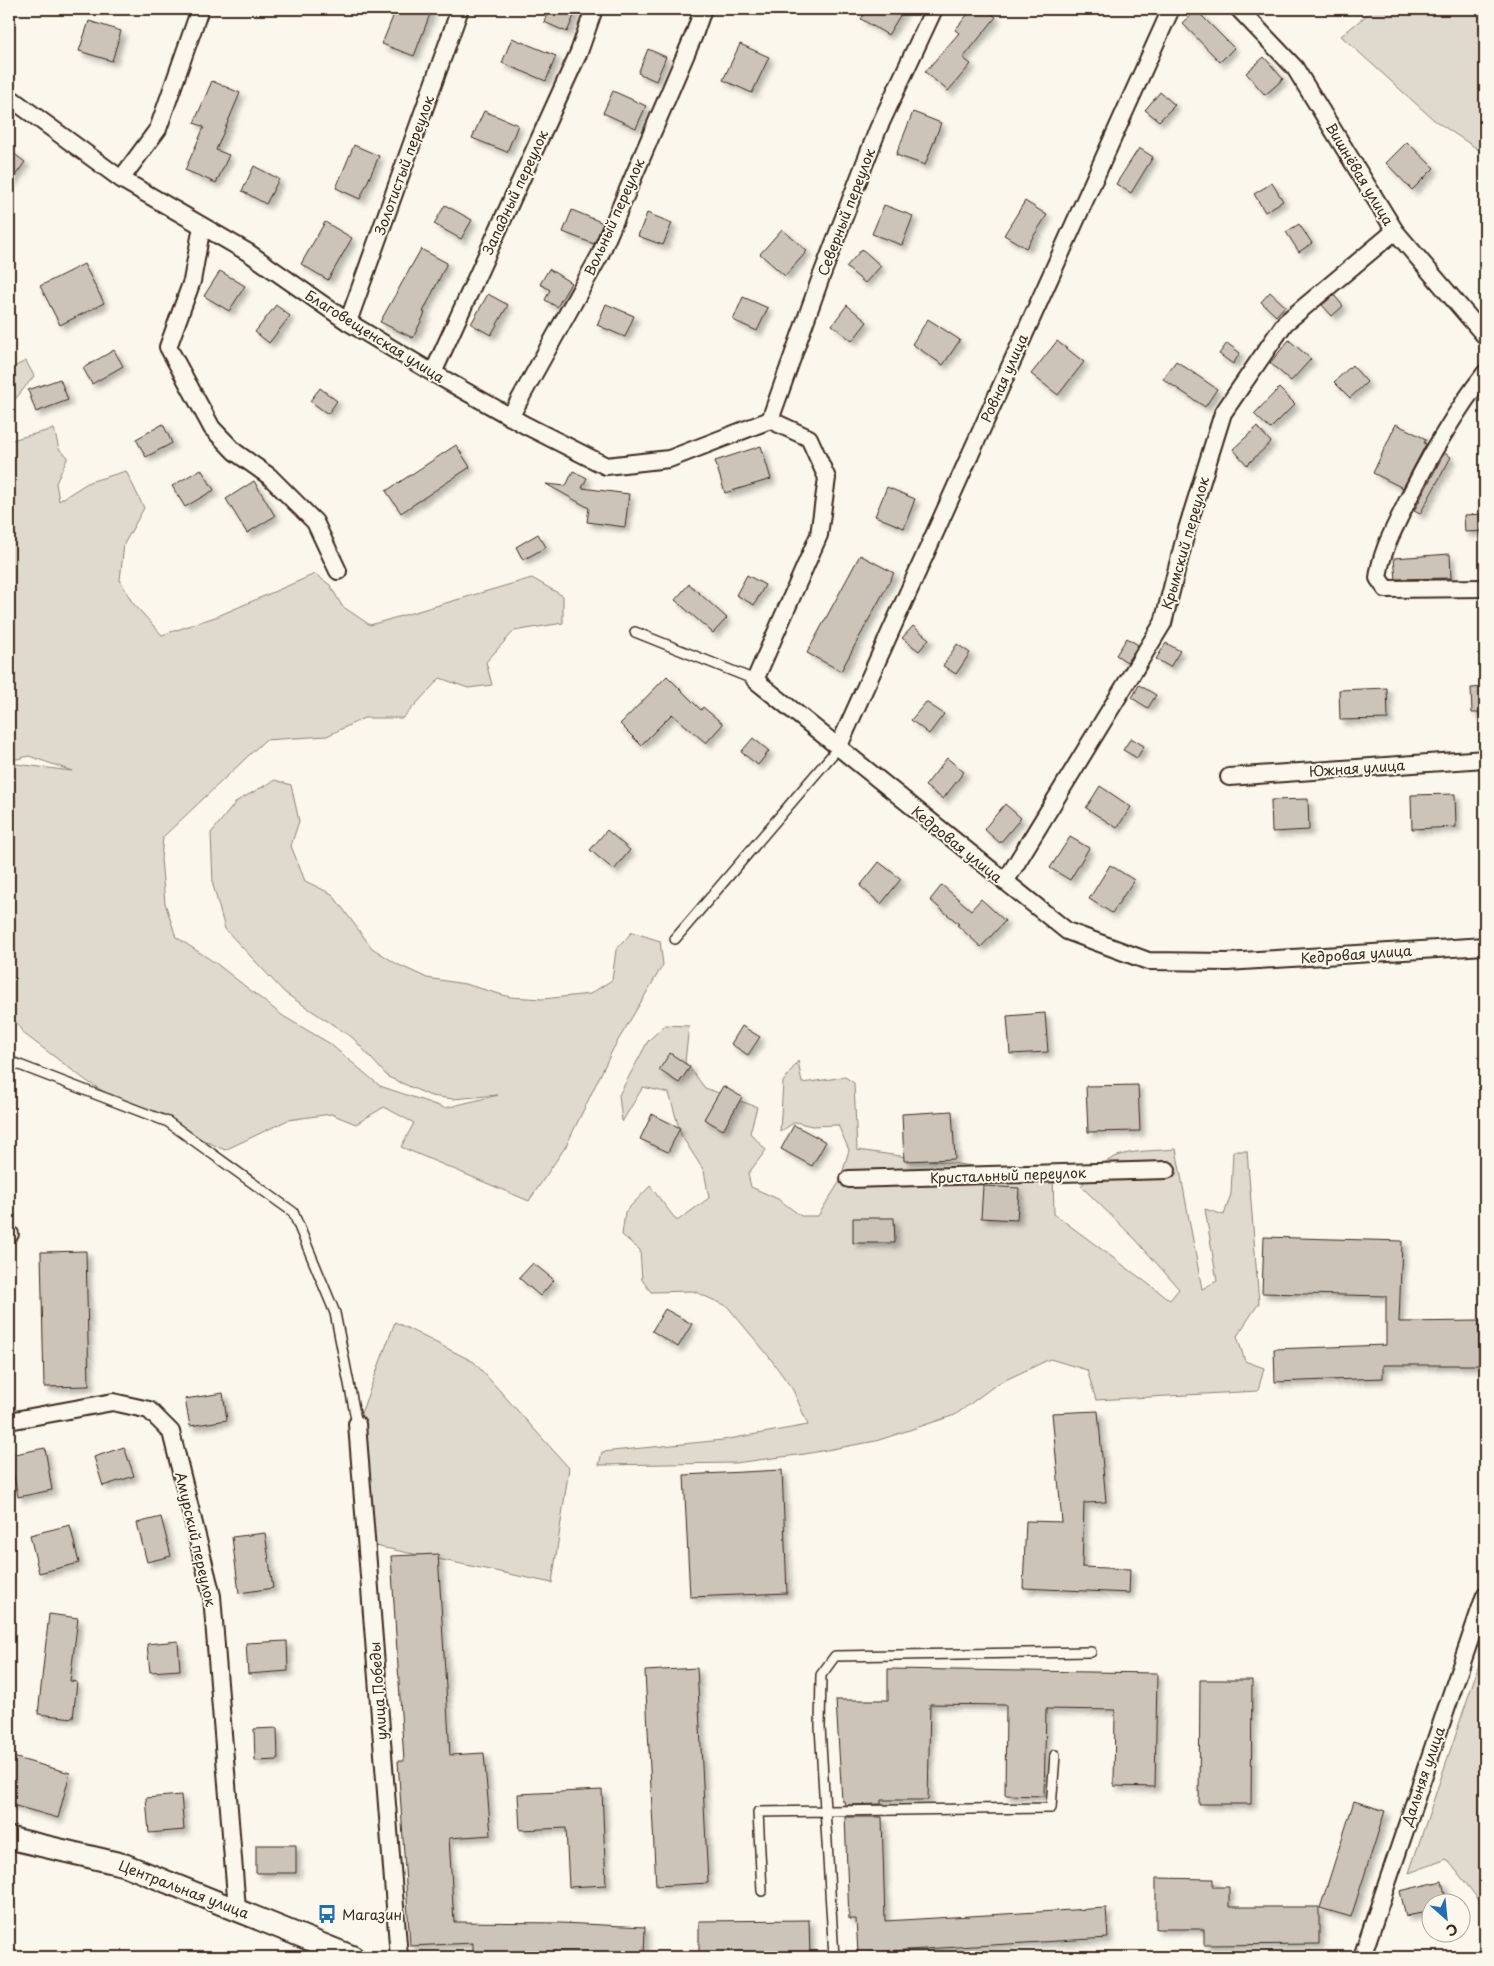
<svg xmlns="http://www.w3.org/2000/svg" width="1494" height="1966" font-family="'Playpen Sans',sans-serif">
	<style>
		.green { fill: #dfd9ce; stroke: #8d8276 }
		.building { fill: #ccc4b9; stroke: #3b2a1e; filter: url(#shadow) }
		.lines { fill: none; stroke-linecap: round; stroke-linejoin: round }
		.service-casing { stroke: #3b2a1e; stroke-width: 12 }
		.minor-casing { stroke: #3b2a1e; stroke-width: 20 }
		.tertiary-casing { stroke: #3b2a1e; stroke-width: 25 }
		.service { stroke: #fbf7ec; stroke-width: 9 }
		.minor { stroke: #fbf7ec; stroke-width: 16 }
		.tertiary { stroke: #fbf7ec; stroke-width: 21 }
		.labels { text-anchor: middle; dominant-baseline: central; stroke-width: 4; stroke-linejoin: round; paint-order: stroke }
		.street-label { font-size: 14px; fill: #3b2a1e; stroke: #fbf7ec }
		.poi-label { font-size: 14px; fill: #3b2a1e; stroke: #fbf7ec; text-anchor: start }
	</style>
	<defs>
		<filter id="shadow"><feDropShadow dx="4.5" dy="4.5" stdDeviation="2.5" flood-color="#0004"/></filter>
	</defs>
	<rect width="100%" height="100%" fill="#fbf7ec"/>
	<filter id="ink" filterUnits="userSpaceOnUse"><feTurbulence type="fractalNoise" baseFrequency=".02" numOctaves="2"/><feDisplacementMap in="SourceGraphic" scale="10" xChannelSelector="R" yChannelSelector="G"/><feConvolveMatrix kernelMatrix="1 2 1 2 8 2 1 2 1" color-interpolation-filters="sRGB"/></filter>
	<g filter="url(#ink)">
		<path class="green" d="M1374 9H1485V154L1434 120 1341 36Z
			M26 361 34 376 13 402 9 425V369Z
			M54 429 59 449 68 457 56 483 59 501 89 482 126 471 144 508 124 544 120 580 132 602 162 635 218 616 315 574 330 585 342 606 370 625 532 578 563 596V623L514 631 486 662 492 685 468 688 440 678 403 718H364L327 736 265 740 163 837 161 859 165 903 176 937 217 964 283 1016 329 1043 380 1086 445 1108 498 1095 453 1099 431 1096 388 1077 353 1038 285 993 225 929 213 885 211 833 237 801 275 780 291 785 299 821 291 846 305 881 332 894 372 948 397 964 427 978 465 984 510 997 543 999 590 994 612 980 616 950 632 932 660 941 663 965 613 1049 566 1146 529 1201 401 1147 414 1123 384 1107 356 1124 331 1114 288 1120 225 1150 129 1107 88 1082 23 1033 9 1011V767L16 764 72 771 29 756 9 761V433L11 440Z
			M665 1025 689 1026 685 1062 705 1088 757 1107 750 1133 766 1150 748 1174 751 1187 778 1199 801 1216H818L840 1181 849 1150 838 1125 812 1126 795 1122 780 1132 783 1082 798 1061 802 1083 845 1077 854 1083 857 1150 1001 1170 1053 1173 1054 1214 1170 1300 1179 1289 1137 1241 1081 1186C1111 1147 1131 1153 1176 1149L1202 1289 1217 1281 1205 1209 1224 1215 1231 1194 1233 1151H1247L1259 1303 1237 1336 1245 1361 1264 1368 1258 1391 1096 1400 1087 1370 1050 1359 997 1384 955 1415 876 1441 805 1454 735 1463 599 1465 602 1452 723 1440 808 1425 793 1390 767 1354 727 1306 693 1291 651 1292 642 1280 640 1250 622 1235 625 1212 650 1186 677 1221 709 1198 704 1171 681 1135 669 1093 643 1087 622 1122 619 1095 648 1041Z
			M395 1322 474 1362 569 1468 552 1583 366 1544 357 1424Z
			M1485 1647V1930L1482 1904 1447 1859 1409 1873Z"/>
		<path class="building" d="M396 9H432L414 56 382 44Z
			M549 9H577L567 32 544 22Z
			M868 9H904L888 35 861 19Z
			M972 9H985L996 17 963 58 971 64 948 91 925 72 959 33 955 30Z
			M1196 10 1234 48 1220 62 1182 23Z
			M89 21 121 31 112 61 79 51Z
			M512 38 556 56 546 81 502 63Z
			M740 44 769 57 752 93 723 80Z
			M648 49 666 57 656 81 638 73Z
			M1264 57 1283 79 1265 95 1246 73Z
			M212 81 240 93 216 150 229 155 216 183 185 170 204 127 194 123Z
			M613 91 646 106 636 128 603 113Z
			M1160 92 1175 105 1159 121 1145 110Z
			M484 111 518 125 507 152 472 138Z
			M913 112 941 123 925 165 896 155Z
			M1407 142 1434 168 1412 190 1386 163Z
			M354 145 379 156 360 199 336 188Z
			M1139 148 1153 157 1131 193 1116 184Z
			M9 150 25 162 9 184Z
			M254 166 279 179 266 204 242 191Z
			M1272 183 1283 201 1265 212 1254 194Z
			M1025 201 1047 215 1026 248 1004 235Z
			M445 205 472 220 461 239 434 224Z
			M884 205 913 216 902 245 872 234Z
			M572 210 603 223 594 244 563 232Z
			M647 213 672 223 663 245 638 236Z
			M325 222 352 238 328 280 301 264Z
			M1299 224 1312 243 1299 252 1286 232Z
			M782 229 807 251 785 276 760 254Z
			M421 249 447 263 423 312 425 313 413 338 380 322Z
			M862 249 881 266 865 283 846 267Z
			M84 264 104 303 60 325 40 286Z
			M549 269 571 283 557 307 545 300 550 290 540 284Z
			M220 271 245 286 229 311 204 296Z
			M1270 292 1285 306 1276 316 1261 302Z
			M488 294 508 305 491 335 471 324Z
			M1334 295 1343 306 1332 316 1322 305Z
			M743 297 768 308 757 331 733 320Z
			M606 304 634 316 625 337 597 325Z
			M276 305 290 316 269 343 255 332Z
			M847 305 867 322 852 341 832 325Z
			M928 319 960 340 943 365 912 344Z
			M1289 340 1311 359 1291 381 1270 363Z
			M1057 341 1084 362 1058 395 1031 374Z
			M1227 343 1240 353 1233 364 1219 354Z
			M114 350 123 366 92 384 83 368Z
			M1176 361 1217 389 1205 407 1163 379Z
			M1352 365 1367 382 1350 398 1334 382Z
			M60 379 68 400 36 412 28 390Z
			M320 388 337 401 328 414 310 401Z
			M1279 388 1295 404 1270 429 1254 414Z
			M163 424 172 443 146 457 136 439Z
			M1396 424 1426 439 1424 443 1426 444 1403 488 1373 473Z
			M1257 427 1271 442 1247 465 1233 449Z
			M456 445 470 467 401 513 386 491Z
			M761 446 771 479 725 493 715 461Z
			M1444 453 1451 457 1420 514 1414 511Z
			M201 469 214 490 185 507 172 486Z
			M573 471 587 478 582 488 629 494 625 527 587 522 589 508 546 484 566 486Z
			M254 481 275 516 247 533 226 499Z
			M887 487 915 499 904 528 875 516Z
			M1485 514V531L1465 532 1464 515Z
			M538 534 546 547 523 560 516 547Z
			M1450 554 1451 578 1396 579 1394 558Z
			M860 555 894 573 841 671 807 653Z
			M747 575 765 585 754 605 736 595Z
			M689 584 727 618 713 633 675 600Z
			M913 626 929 639 919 651 902 638Z
			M1127 638 1138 645 1127 662 1116 655Z
			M1166 643 1180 651 1170 667 1156 659Z
			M957 644 970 653 956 674 943 666Z
			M667 676 701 710 703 707 723 724 706 743 672 714 641 745 620 724Z
			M1139 685 1156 695 1148 708 1132 698Z
			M1485 687V713H1472L1471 688Z
			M1387 688 1388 719 1340 720 1339 690Z
			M926 702 944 714 929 734 911 720Z
			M753 738 769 751 758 765 741 752Z
			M1131 738 1144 746 1137 758 1123 750Z
			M947 758 964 772 943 799 925 786Z
			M1100 786 1131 807 1117 828 1086 808Z
			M1455 794 1456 827 1412 829 1411 795Z
			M1308 799 1309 830 1272 832 1271 800Z
			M1005 804 1021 818 1000 843 984 829Z
			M607 830 630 850 614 870 590 850Z
			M1070 837 1089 848 1070 880 1050 868Z
			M879 862 901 879 881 904 860 886Z
			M1110 865 1134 880 1112 913 1089 899Z
			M942 885 971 910 981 899 1005 921 981 947 957 925 959 924 930 900Z
			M1045 1013 1048 1052 1010 1054 1007 1016Z
			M742 1026 760 1037 748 1055 731 1044Z
			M670 1053 690 1067 679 1083 659 1070Z
			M1138 1085 1140 1131 1088 1132 1086 1086Z
			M723 1086 742 1097 723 1130 704 1119Z
			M952 1111 955 1159 904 1161 902 1114Z
			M652 1114 680 1128 668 1152 640 1139Z
			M794 1125 826 1142 812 1166 781 1149Z
			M983 1186 1019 1188 1017 1220 981 1218Z
			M853 1218H894L895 1243H853Z
			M1264 1237 1402 1241 1399 1322 1479 1321V1365H1383V1378L1275 1382 1274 1349 1386 1345V1296L1262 1293Z
			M86 1251 89 1386 44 1387 41 1252Z
			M533 1263 554 1280 540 1296 519 1278Z
			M665 1309 692 1324 678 1347 652 1331Z
			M223 1393 227 1420 190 1426 185 1399Z
			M1098 1411 1106 1502 1084 1503 1082 1567 1130 1569 1129 1593 1023 1588 1026 1521 1062 1522 1052 1413Z
			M124 1447 134 1476 103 1486 94 1457Z
			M45 1448 52 1490 18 1497 10 1455Z
			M782 1470 787 1593 690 1597 684 1475Z
			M161 1517 171 1556 147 1562 137 1523Z
			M70 1525 79 1563 39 1573 30 1535Z
			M265 1533 273 1588 239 1593 232 1537Z
			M438 1554 450 1755 484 1753 491 1835 449 1838 454 1922 561 1923 645 1927 644 1957 473 1955V1943L410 1946 398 1761H404L391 1556Z
			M49 1614 78 1618 70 1681 77 1682 73 1718 38 1714Z
			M178 1641 180 1670 150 1672 147 1644Z
			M287 1641 288 1671 248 1674 246 1643Z
			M697 1668 708 1883 656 1886 645 1671Z
			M888 1669 1157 1673 1155 1787 1114 1786 1115 1710 1046 1709 1044 1796 1005 1795 1006 1705 930 1704 928 1800H881V1804L845 1805 844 1801H842L836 1700H888Z
			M1200 1680H1252L1251 1804H1199Z
			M277 1728 278 1760 255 1761 254 1729Z
			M9 1756 70 1773 58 1818 9 1804Z
			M602 1790 606 1885 569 1887 566 1828 520 1830 518 1794Z
			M181 1795 184 1830 149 1833 146 1798Z
			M1354 1801 1385 1811 1351 1917 1320 1908Z
			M845 1817H882L885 1921 1106 1908 1108 1938 858 1953 856 1919H849Z
			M256 1845H296V1873H256Z
			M1156 1878 1213 1879V1887H1229V1907H1319V1944L1204 1945V1929H1156Z
			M1442 1881 1447 1904H1432V1911L1406 1916 1400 1891Z
			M809 1920 810 1957H699V1921Z"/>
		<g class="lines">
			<g class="service-casing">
				<path id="service" d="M635 632 755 680
					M675 939 838 748
					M9 1061 168 1122 293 1212 335 1313 357 1424
					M762 1891 758 1812 1051 1808 1055 1755
					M834 1957 820 1727 821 1675 835 1656 1091 1652"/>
			</g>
			<g class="minor-casing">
				<path id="minor" d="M1239 9 1295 68 1395 231 1485 336
					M9 97 121 179 249 253 348 322 433 373 525 425 606 466 669 459 770 420
					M121 179 158 129 200 9
					M202 226 192 281 168 347 212 428 235 452 269 476 315 522 338 571
					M348 322 460 9
					M433 373 579 52 594 9
					M1485 373C1452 416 1426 462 1403 510 1392 533 1381 553 1378 578L1386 589 1485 588
					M510 417 600 255 694 35 703 9
					M770 420 809 438 827 478 819 535 755 680 1067 931 1148 961 1227 962 1485 946
					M770 420 821 277 878 129 934 9
					M838 748 1171 9
					M1229 777 1485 759
					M1005 882 1163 623 1187 529 1223 413 1285 323 1395 231
					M849 1179 1167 1170
					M9 1234H10
					M9 1421 113 1402 149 1410 171 1432 212 1596 237 1909
					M357 1424 399 1957
					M1362 1957 1485 1595"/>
			</g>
			<g class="tertiary-casing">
				<path id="tertiary" d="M9 1838 125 1865 353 1957"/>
			</g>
			<use href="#service" class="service"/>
			<use href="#minor" class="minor"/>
			<use href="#tertiary" class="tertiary"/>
		</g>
	</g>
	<defs>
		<g id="bus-bare" transform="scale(1.5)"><path d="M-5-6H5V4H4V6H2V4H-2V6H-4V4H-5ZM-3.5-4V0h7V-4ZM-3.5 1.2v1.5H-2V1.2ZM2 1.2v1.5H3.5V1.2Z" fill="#1f6fb2" stroke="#fbf7ec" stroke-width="2.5" paint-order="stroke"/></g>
	</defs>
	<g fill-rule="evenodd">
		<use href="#bus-bare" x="327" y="1914"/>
	</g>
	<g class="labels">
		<g class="street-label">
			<text transform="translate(404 165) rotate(-70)">Золотистый переулок</text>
			<text transform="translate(1360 174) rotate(59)">Вишнёвая улица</text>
			<text transform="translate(515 192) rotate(-65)">Западный переулок</text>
			<text transform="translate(846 212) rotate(-69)">Северный переулок</text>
			<text transform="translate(614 217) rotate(-66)">Вольный переулок</text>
			<text transform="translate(375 336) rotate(32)">Благовещенская улица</text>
			<text transform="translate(1004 378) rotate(-66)">Ровная улица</text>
			<text transform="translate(1185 543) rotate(-74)">Крымский переулок</text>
			<text transform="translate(1357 768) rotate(-4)">Южная улица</text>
			<text transform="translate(957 844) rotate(39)">Кедровая улица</text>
			<text transform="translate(1356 954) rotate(-4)">Кедровая улица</text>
			<text transform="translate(1008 1175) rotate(-2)">Кристальный переулок</text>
			<text transform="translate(196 1539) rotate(77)">Амурский переулок</text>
			<text transform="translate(378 1691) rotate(-94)">улица Победы</text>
			<text transform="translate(1423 1776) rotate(-71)">Дальняя улица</text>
			<text transform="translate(184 1889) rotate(21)">Центральная улица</text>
		</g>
		<g class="poi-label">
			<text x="342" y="1914">Магазин</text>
		</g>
	</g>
	<rect width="1494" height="1966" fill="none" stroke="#fbf7ec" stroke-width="30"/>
	<rect x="15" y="15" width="1464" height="1936" fill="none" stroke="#3b2a1e" stroke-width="2" filter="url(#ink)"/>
	<g transform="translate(1446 1918) rotate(153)"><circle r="24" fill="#fbf7ec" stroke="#aea59a"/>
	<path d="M0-4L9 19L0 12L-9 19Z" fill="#1f6fb2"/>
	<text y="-8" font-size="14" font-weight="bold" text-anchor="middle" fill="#3b2a1e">С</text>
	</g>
</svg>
